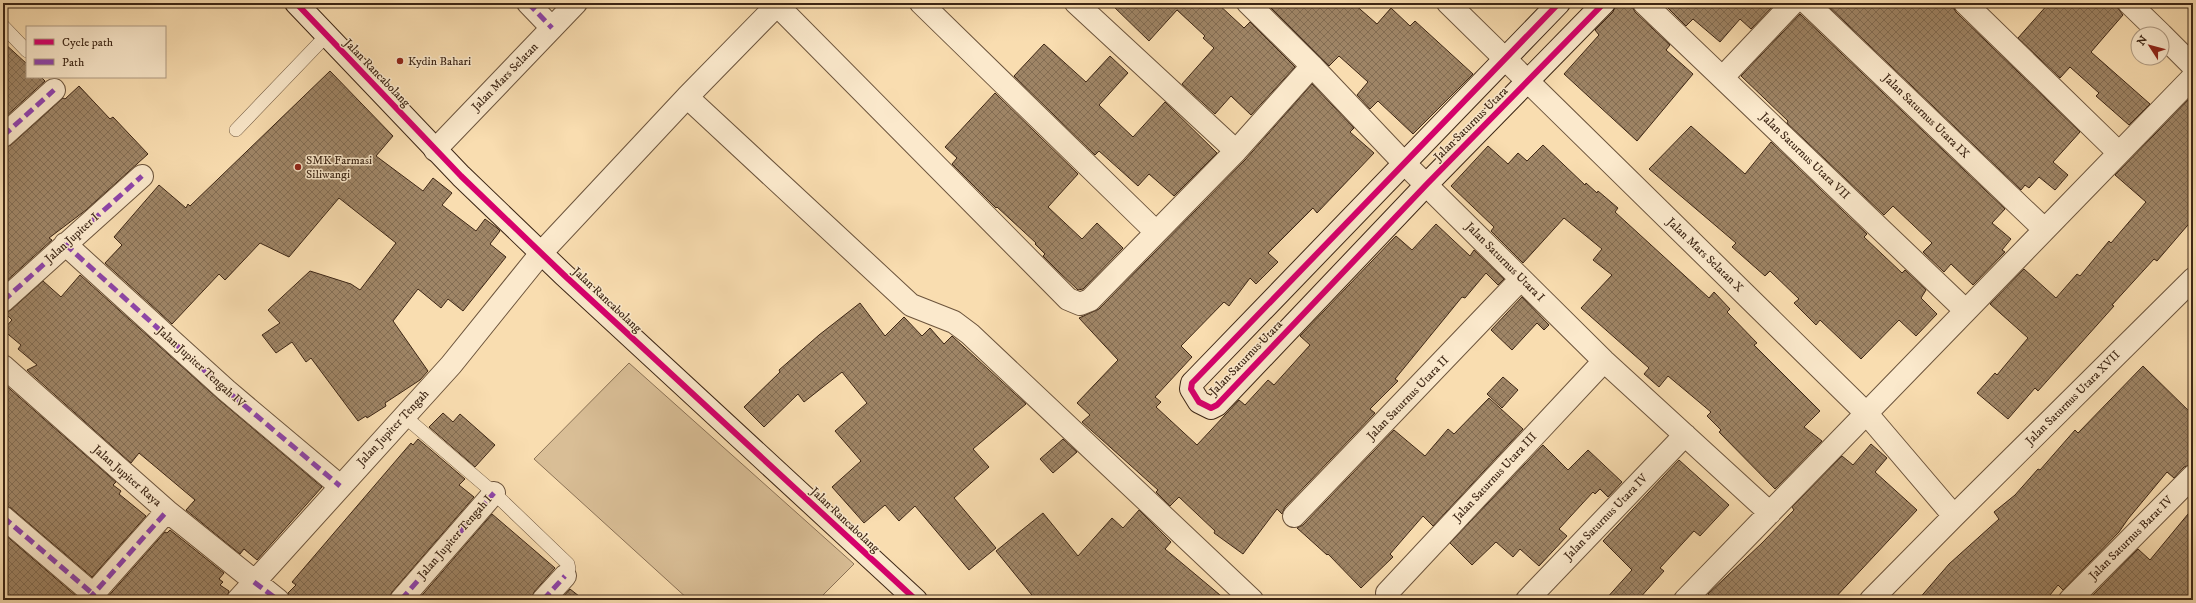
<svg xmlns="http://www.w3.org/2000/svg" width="2196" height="603" font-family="'IM FELL DW Pica',serif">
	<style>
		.garden { fill: #d9be96; stroke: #8b7256 }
		.building { fill: url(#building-cross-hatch); stroke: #3d2615 }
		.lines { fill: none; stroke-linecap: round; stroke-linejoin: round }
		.lane-casing { stroke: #6c543c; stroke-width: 14 }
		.street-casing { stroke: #6c543c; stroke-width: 24 }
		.secondary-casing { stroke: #3d2615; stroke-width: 24 }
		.lane { stroke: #fbe9cc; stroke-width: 13 }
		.street { stroke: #fbe9cc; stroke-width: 22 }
		.secondary { stroke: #fbe9cc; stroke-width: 22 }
		.quiet { stroke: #8e44ad; stroke-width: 5; stroke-dasharray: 10 5; stroke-linecap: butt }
		.cycleway-casing { stroke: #fbe9cc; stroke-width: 8 }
		.cycleway { stroke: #d6006c; stroke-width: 6 }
		.poi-dot { fill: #8f2418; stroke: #fbe9cc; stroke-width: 1.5 }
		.labels { text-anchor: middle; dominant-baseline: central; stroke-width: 3; stroke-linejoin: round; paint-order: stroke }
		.poi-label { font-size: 12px; fill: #3d2615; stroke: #fbe9cc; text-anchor: start }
		.street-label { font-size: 12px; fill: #3d2615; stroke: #fbe9cc }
	</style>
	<defs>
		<pattern id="building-cross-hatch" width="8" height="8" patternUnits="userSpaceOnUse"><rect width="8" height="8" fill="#9f8566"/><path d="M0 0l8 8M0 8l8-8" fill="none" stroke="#836d53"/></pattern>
	</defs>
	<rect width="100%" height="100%" fill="#f9ddb0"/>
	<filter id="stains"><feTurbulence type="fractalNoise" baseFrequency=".005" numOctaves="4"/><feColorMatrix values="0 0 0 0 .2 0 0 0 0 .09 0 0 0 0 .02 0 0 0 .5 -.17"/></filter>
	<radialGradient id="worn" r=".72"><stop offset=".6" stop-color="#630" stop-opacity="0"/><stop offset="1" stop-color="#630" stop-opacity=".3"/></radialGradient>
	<path class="garden" d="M629 363 854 564 818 600H689L534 459Z"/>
	<path class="building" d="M1110 3H1217L1244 28 1250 22 1295 67 1251 115 1231 96 1215 114 1182 84 1214 48 1203 38 1205 36 1177 10 1149 41Z
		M1353 3 1377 24 1391 8 1410 26 1415 21 1473 74 1413 134 1378 101 1370 109 1357 95 1368 82 1339 56 1329 66 1267 4Z
		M1616 3H1629L1632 6 1635 12 1670 45 1666 50 1693 74 1637 141 1564 74 1599 35 1595 30 1613 12Z
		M1669 3H1776L1751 29 1740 19 1720 42 1693 19 1686 26 1666 6Z
		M1825 3H1951L1956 12 2080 132 2053 162 2068 175 2055 190 2039 177 2029 188 2025 185 2021 190Z
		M2049 3H2117V7L2123 15 2091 52 2150 104 2129 125 2096 96 2099 93 2070 67 2060 78 2018 38Z
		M1800 14 2005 209 1992 223 2011 239 2002 250 2005 252 1973 285 1951 264 1944 272 1923 252 1932 243 1893 206 1884 215 1787 123 1788 121 1741 76Z
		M3 42 27 64V77H41L45 81 3 119Z
		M1044 44 1086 82 1110 56 1128 73 1099 105 1133 137 1165 102 1217 153 1174 196 1149 174 1138 186 1099 151 1095 155 1014 76Z
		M330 71 393 136 376 156 423 191 433 178 452 193 442 205 476 231 485 219 497 228 500 231 490 244 506 257 463 311 448 299 441 308 418 289 393 321 428 371 420 380 385 403 386 406 367 418 366 416 358 421 311 358 306 362 292 342 276 353 262 335 280 323 268 310 310 271 351 284 360 290 396 243 339 198 289 257 260 243 225 280 219 274 172 324 105 263 122 245 114 237 159 185 186 208 188 204 190 206Z
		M1312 84 1354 128 1350 132 1374 153 1317 213 1313 208 1268 253 1278 262 1256 284 1250 278 1229 306 1224 302 1181 346 1192 357 1155 397 1161 402 1156 407 1197 445 1239 400 1245 405 1268 380 1274 385 1310 345 1300 336 1396 236 1412 250 1436 224 1470 256 1474 250 1504 279 1498 285 1486 273 1465 298 1462 297 1395 379 1398 381 1370 409 1375 413 1285 507 1282 514 1277 509 1243 554 1214 533 1215 531 1179 497 1170 506 1156 492 1158 490 1082 422 1090 415 1077 403 1118 360 1079 318 1099 309 1245 160Z
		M79 86 110 119 113 117 148 154 86 210 49 238 52 240 3 284V148L11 145 63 98 65 99Z
		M995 93 1078 174 1048 207 1082 239 1097 223 1123 248 1083 289 1078 290 1059 272 1043 256 1045 254 1035 244 1036 243 997 207 996 208 952 164 957 158 945 147Z
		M2193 95V219L2157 261 2154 259 2112 305 2114 306 2038 391 2035 388 2008 419 1977 393 1995 373 1997 375 2028 338 1990 304 2024 269 2056 298 2077 274 2080 276 2109 241 2111 243 2146 202 2115 175Z
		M1691 126 1745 174 1771 142 1867 234 1864 237 1902 273 1905 270 1926 290 1921 298 1937 314 1916 336 1899 320 1861 359 1820 320 1816 325 1794 303 1799 299 1770 271 1765 276 1732 247 1736 243 1649 169Z
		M1543 145 1585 185 1586 183 1597 193 1598 191 1618 208 1615 212 1709 298 1714 292 1730 309 1727 312 1757 343 1754 345 1820 411 1804 427 1822 441 1775 489 1719 432 1721 430 1707 416 1711 412 1668 376 1659 387 1644 374 1649 368 1581 308 1612 275 1593 260 1602 249 1564 218 1523 263 1491 231 1494 227 1451 186 1488 146 1508 164 1518 153 1527 161Z
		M80 275 218 399 322 487 257 560 244 549 240 554 186 510 195 500 139 453 131 463 27 370 37 365 18 349 21 345 3 330 12 320 5 313 11 310 43 281 61 297Z
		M1522 297 1549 325 1544 330 1537 323 1512 350 1491 330Z
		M860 303 885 336 904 317 922 336 930 328 944 344 952 336 1026 404 973 449 989 467 954 498 996 548 969 570 915 506 899 521 885 505 864 523 832 487 861 461 835 431 867 403 842 372 804 402 798 394 764 427 744 407 780 372 779 370 819 335Z
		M2143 366 2193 415V464L2184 467 2174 478 2167 472 2128 519 2119 532 2063 590 2058 585 2046 600H1918L1949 564 1999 519 1994 512 2015 495 2038 469 2040 470 2075 430 2078 433Z
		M1503 377 1518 390 1502 408 1487 394Z
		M3 383 116 482 113 485 121 491 119 494 146 516 92 577 11 508 3 505Z
		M1489 398 1523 429 1433 526 1423 516 1390 554 1393 557 1361 588 1328 554 1327 555 1297 528 1303 525 1394 430 1425 456 1448 429 1454 434Z
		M443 413 453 422 460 414 495 445 475 467 429 427Z
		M418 439 465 479 459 485 474 497 392 592 389 600H290L288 593 296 585 292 582 411 443 413 445Z
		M1063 439 1077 452 1053 473 1040 459Z
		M1871 444 1887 458 1875 472 1917 510 1833 600H1713L1708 594 1762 543 1794 510 1792 507 1842 456 1853 465Z
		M1543 445 1568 470 1588 450 1622 482 1608 497 1600 489 1595 494 1593 492 1559 529 1567 536 1539 566 1520 549 1513 557 1496 542 1472 565 1450 543Z
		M1679 460 1729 505 1700 536 1694 531 1660 568 1664 571 1638 600H1605L1632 570 1603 541Z
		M2193 508V600H2088L2138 549 2150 560Z
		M1139 510 1171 542 1165 549 1226 600H1036L996 551 1043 513 1078 556 1112 518 1123 528Z
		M492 514 555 568 534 592 531 600H418Z
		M170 530 224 573 219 579 223 582 220 585 229 591 226 600H105L165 532 167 533Z
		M3 533 76 596V600H3Z
		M570 589 584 600H560Z"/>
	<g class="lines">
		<g class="lane-casing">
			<path id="lane" d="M3 26 27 51
				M236 130 326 36
				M404 416 494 493 568 564 569 569 565 576"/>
		</g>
		<g class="street-casing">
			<path id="street" d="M528 3 552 28
				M921 3 1156 232
				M1076 3 1236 151
				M1248 3 1312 66 1404 163 1604 361 1770 513
				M1448 3 1867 414 1954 516
				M1644 3 1965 310
				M1807 3 2044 229
				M1965 3 2118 152
				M2129 3 2161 34
				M777 5 1068 299 1080 304 1090 300 1236 151 1312 66
				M2162 35 2193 66
				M1723 77 1793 3
				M687 97 911 305 954 322 970 334 1252 600
				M3 136 54 90
				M435 150 576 3
				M65 244 226 390 340 486
				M3 301 142 176
				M3 366 167 511 278 600
				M1294 516 1521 279
				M3 517 93 594
				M1387 593 1604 361
				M88 600 167 511
				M238 600 451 365 542 252 687 97 779 3
				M401 600 494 493
				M543 600 565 576
				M1527 600 1685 435
				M1685 600 2193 77
				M1871 600 1954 516 2193 279
				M2070 600 2193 476"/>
		</g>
		<g class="secondary-casing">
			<path id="secondary" d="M296 3 461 176 564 275 916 600
				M1559 3 1196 379 1192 383 1191 389 1199 402 1211 408 1217 405 1427 184 1604 3"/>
		</g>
		<use href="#lane" class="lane"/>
		<use href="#street" class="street"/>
		<use href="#secondary" class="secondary"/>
		<path class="quiet" d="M528 3 552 28
			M3 136 54 90
			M65 244 226 390 340 486
			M3 301 142 176
			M3 517 93 594
			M254 582 278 600
			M88 600 167 511
			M401 600 494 493
			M543 600 565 576"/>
		<g class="cycleway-casing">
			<path id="cycleway" d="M296 3 461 176 564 275 916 600
				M1559 3 1196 379 1192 383 1191 389 1199 402 1211 408 1217 405 1427 184 1604 3"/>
		</g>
		<use href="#cycleway" class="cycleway"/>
	</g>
	<g class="poi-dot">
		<circle cx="400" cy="61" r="4"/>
		<circle cx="298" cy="167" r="4"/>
	</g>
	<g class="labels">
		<g class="poi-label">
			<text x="408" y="61">Kydin Bahari</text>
			<text x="306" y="160">SMK Farmasi<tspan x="306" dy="14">Siliwangi</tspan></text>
		</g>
		<g class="street-label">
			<text transform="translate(377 73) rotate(46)">Jalan Rancabolang</text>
			<text transform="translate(505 77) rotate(-46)">Jalan Mars Selatan</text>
			<text transform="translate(1926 116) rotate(44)">Jalan Saturnus Utara IX</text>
			<text transform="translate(1471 124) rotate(-45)">Jalan Saturnus Utara</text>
			<text transform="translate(1805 156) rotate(44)">Jalan Saturnus Utara VII</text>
			<text transform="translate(72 238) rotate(-42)">Jalan Jupiter I</text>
			<text transform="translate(1705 255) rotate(44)">Jalan Mars Selatan X</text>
			<text transform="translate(1505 262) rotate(45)">Jalan Saturnus Utara I</text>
			<text transform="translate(607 300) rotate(43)">Jalan Rancabolang</text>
			<text transform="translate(1246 358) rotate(-46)">Jalan Saturnus Utara</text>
			<text transform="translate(201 367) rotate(42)">Jalan Jupiter Tengah IV</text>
			<text transform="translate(1408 398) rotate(-46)">Jalan Saturnus Utara II</text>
			<text transform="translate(2073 398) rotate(-45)">Jalan Saturnus Utara XVII</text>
			<text transform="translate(393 428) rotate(-47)">Jalan Jupiter Tengah</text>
			<text transform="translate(127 476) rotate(41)">Jalan Jupiter Raya</text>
			<text transform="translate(1495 477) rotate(-47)">Jalan Saturnus Utara III</text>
			<text transform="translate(1606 517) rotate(-46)">Jalan Saturnus Utara IV</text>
			<text transform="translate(845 520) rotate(43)">Jalan Rancabolang</text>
			<text transform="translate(455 537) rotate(-49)">Jalan Jupiter Tengah I</text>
			<text transform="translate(2131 538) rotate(-45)">Jalan Saturnus Barat IV</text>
		</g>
	</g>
	<rect width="2196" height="603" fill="none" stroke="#f9ddb0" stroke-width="16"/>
	<rect x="4" y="4" width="2188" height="595" fill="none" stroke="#3d2615" stroke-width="2"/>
	<rect x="8" y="8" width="2180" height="587" fill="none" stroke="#3d2615"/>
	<rect x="26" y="26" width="140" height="52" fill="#fbe9cc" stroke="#af9b83"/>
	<rect x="34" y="39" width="20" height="6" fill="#d6006c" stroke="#af9b83"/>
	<text x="62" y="46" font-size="12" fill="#3d2615">Cycle path</text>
	<rect x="34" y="59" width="20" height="6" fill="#8e44ad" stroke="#af9b83"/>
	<text x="62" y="66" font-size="12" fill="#3d2615">Path</text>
	<g transform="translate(2150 46) rotate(306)"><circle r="19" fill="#fbe9cc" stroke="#af9b83"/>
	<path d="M0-3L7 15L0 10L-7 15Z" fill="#8f2418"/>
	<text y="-6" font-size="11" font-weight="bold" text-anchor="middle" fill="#3d2615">N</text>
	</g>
	<rect width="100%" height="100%" filter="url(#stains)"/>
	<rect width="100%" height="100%" fill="url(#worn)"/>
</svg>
